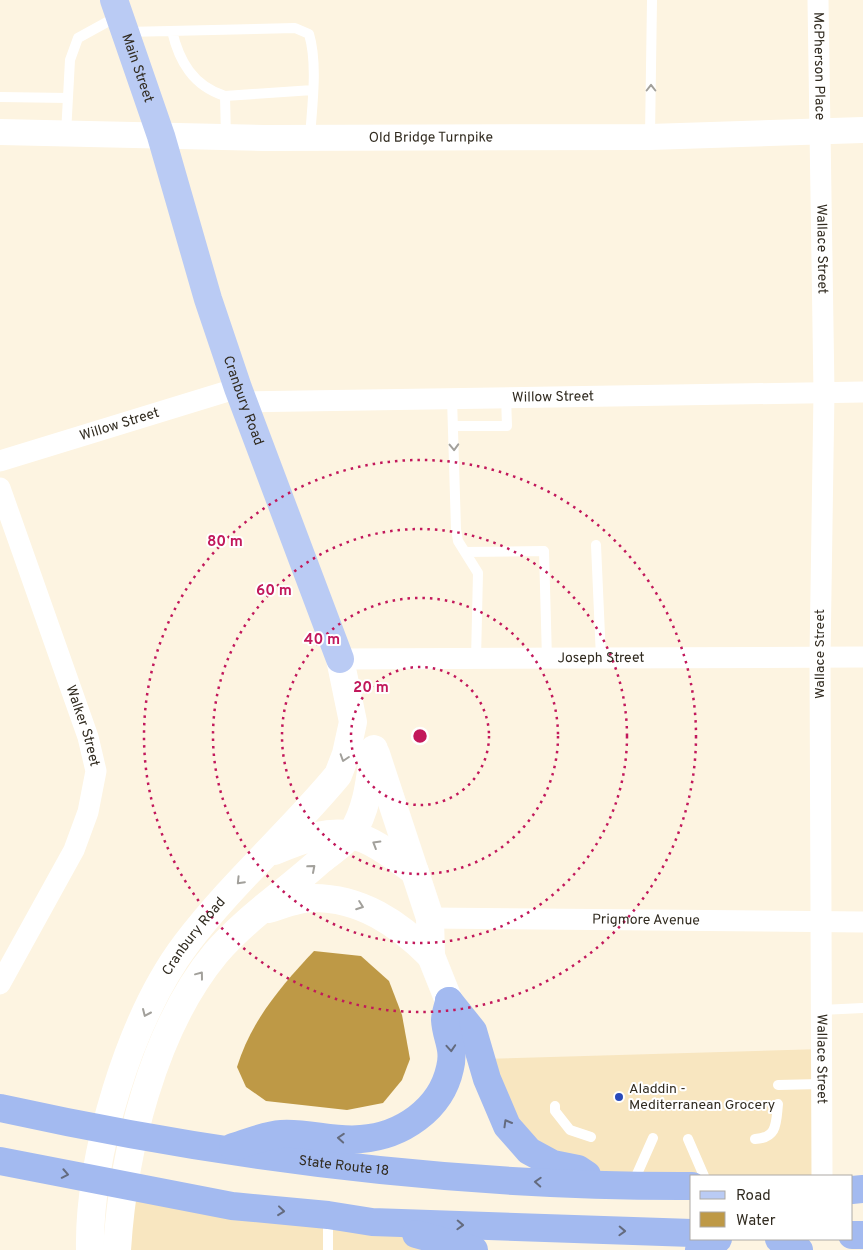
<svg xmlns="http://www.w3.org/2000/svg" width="863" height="1250" font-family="Overpass,sans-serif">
	<rect width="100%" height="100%" fill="#fdf4e1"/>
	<!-- built -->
	<path fill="#f8e6c0" d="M822,1049v127h-130l-61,10 -102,-35 -48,-92z
		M126,1185l202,30 146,35h-357z"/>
	<!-- water -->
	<path fill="#be9946" d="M314,951l47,5 28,25 13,34 8,44 -8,21 -19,23 -36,7 -81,-9 -20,-14 -9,-20c14,-46 44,-81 77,-116z"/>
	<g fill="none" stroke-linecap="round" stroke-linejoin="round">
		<!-- service -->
		<path stroke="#fff" stroke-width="10" d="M172,31c7,30 21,55 53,65
			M126,32l169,-4 14,6c9,30 3,73 1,103
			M0,97l68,1
			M66,134l4,-74 8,-22 40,-22
			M650,136l2,-136
			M226,137l-1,-41 88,-6
			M452,398l4,131 2,12 20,32 -2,86
			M453,426h54l-1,-29
			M596,545l5,113
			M465,552l79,-1 3,108
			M821,1010l42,-2
			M778,1085l43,-1
			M555,1106v5l15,19 21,7
			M688,1139l16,37
			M755,1139c23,-1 21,-17 23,-35
			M633,1183l20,-45
			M328,1250v-34"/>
		<!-- minor -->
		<g stroke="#fff" stroke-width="21">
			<path id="s1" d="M818,0l6,392 -4,265 2,519"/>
			<path id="s2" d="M243,402l620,-10"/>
			<path id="s3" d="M0,461l238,-73"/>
			<path id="s4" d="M0,488l88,249 8,34 -8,41 -14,38 -74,134"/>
			<path id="s5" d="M340,659l523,-2"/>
			<path id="s6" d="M430,918l433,4"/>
		</g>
		<!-- tertiary -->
		<path stroke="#fff" stroke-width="26" id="s7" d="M0,132l264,6 386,-1 213,-7"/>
		<!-- secondary -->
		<g stroke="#fff" stroke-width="28">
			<path d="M376,754l54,164 1,38 18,45"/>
			<path d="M274,851c69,-29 84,-22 141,21"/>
			<path d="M268,909c14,-4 31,-11 45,-11 48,0 85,25 118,58"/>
			<path id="s8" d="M90,1250c-2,-93 40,-232 96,-306 46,-61 104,-111 152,-169l8,-21 7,-32 -13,-63"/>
			<path d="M117,1250c6,-97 36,-221 99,-297 30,-35 71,-62 105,-93 10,-8 24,-17 31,-27 16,-25 18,-55 22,-84"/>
		</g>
		<!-- primary -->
		<path stroke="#bacbf4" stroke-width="28" id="s9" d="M114,0l47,136 47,163 30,89 102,271"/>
		<!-- trunk -->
		<g stroke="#a3baf0" stroke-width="28">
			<path d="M449,1001l24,30 14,48 20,47 22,25 24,13 25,5 9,6"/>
			<path id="s10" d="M0,1108c227,50 459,79 692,78"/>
			<path d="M233,1147c15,-4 32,-12 48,-13 26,-2 54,8 80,5 40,-3 80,-29 89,-71 5,-20 -4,-30 -5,-48 0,-6 3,-13 4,-19"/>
			<path d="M0,1161l232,45 96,9 44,7 320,11"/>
			<path d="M852,1190l11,-1"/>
			<path d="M416,1234l58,16"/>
			<path d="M852,1235h11"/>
			<path d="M779,1239l20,11"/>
			<path d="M699,1250l19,-11"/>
		</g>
	</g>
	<!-- one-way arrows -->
	<defs><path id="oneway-chevron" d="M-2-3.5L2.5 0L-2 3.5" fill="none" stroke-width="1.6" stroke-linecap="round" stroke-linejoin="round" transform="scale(1.25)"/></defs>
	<g stroke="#a2a09b">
		<use href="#oneway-chevron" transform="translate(651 88) rotate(-90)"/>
		<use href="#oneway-chevron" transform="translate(454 447) rotate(88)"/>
		<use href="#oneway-chevron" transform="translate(344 758) rotate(108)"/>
		<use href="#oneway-chevron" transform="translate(376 844) rotate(-149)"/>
		<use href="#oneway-chevron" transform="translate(312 868) rotate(-41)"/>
		<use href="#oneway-chevron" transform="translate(240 881) rotate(134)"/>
		<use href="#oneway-chevron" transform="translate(360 906) rotate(20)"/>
		<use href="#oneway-chevron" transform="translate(200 975) rotate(-53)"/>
		<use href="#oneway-chevron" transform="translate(146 1013) rotate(114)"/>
	</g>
	<g stroke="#646b7e">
		<use href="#oneway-chevron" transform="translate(451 1048) rotate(86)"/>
		<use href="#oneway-chevron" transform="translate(507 1123) rotate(-120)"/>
		<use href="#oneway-chevron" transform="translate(341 1138) rotate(-176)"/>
		<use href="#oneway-chevron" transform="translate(65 1174) rotate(11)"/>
		<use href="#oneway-chevron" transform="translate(538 1182) rotate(-177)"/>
		<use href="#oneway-chevron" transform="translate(281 1211) rotate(6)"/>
		<use href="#oneway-chevron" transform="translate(460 1225) rotate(2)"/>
		<use href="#oneway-chevron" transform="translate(622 1231) rotate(2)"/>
	</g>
	<!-- distance rings -->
	<g fill="none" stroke="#c2185b" stroke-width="2.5" stroke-dasharray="2.5 5">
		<circle cx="420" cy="736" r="69"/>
		<circle cx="420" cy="736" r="138"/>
		<circle cx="420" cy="736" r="207"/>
		<circle cx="420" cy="736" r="276"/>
	</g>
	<!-- markers -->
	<circle fill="#294aba" stroke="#fff" stroke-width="2" cx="619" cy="1097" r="5"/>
	<g text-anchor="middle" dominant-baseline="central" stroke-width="4" stroke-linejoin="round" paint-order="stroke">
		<!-- street labels -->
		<g font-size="14" fill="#312b20" stroke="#fff">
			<text stroke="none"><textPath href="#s1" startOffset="66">McPherson Place</textPath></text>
			<text stroke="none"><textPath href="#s9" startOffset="72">Main Street</textPath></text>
			<text stroke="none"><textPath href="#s7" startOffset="431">Old Bridge Turnpike</textPath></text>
			<text stroke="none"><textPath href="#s1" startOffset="249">Wallace Street</textPath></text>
			<text stroke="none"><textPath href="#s2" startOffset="310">Willow Street</textPath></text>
			<text stroke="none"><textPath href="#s9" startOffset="421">Cranbury Road</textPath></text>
			<text stroke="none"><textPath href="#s3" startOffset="125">Willow Street</textPath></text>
			<text transform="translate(820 654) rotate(-90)">Wallace Street</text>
			<text stroke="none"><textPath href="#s5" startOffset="261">Joseph Street</textPath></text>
			<text stroke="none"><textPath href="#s4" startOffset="252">Walker Street</textPath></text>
			<text stroke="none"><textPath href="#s6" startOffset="216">Prigmore Avenue</textPath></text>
			<text stroke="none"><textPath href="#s8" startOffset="336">Cranbury Road</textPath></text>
			<text stroke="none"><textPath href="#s1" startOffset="1059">Wallace Street</textPath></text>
			<text stroke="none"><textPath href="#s10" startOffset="349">State Route 18</textPath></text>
		</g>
		<!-- poi labels -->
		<g font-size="14" fill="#312b20" stroke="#fff" text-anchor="start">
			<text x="629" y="1089">Aladdin -<tspan x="629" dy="16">Mediterranean Grocery</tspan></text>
		</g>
	</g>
	<circle cx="420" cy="736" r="8" fill="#c2185b" stroke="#fff" stroke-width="2.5"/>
	<g font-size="15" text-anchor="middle" font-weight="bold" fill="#c2185b" stroke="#fff" stroke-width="4" stroke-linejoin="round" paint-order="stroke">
		<text x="225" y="546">80 m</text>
		<text x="274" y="595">60 m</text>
		<text x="322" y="644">40 m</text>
		<text x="371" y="692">20 m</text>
	</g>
	<!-- legend -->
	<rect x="690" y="1175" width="162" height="65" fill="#ffffff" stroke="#adaaa6"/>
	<rect x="700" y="1191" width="25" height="8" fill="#bacbf4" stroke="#adaaa6"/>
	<text x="736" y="1200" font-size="15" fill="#312b20">Road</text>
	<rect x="700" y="1212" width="25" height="15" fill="#be9946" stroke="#adaaa6"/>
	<text x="736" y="1225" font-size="15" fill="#312b20">Water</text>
</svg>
